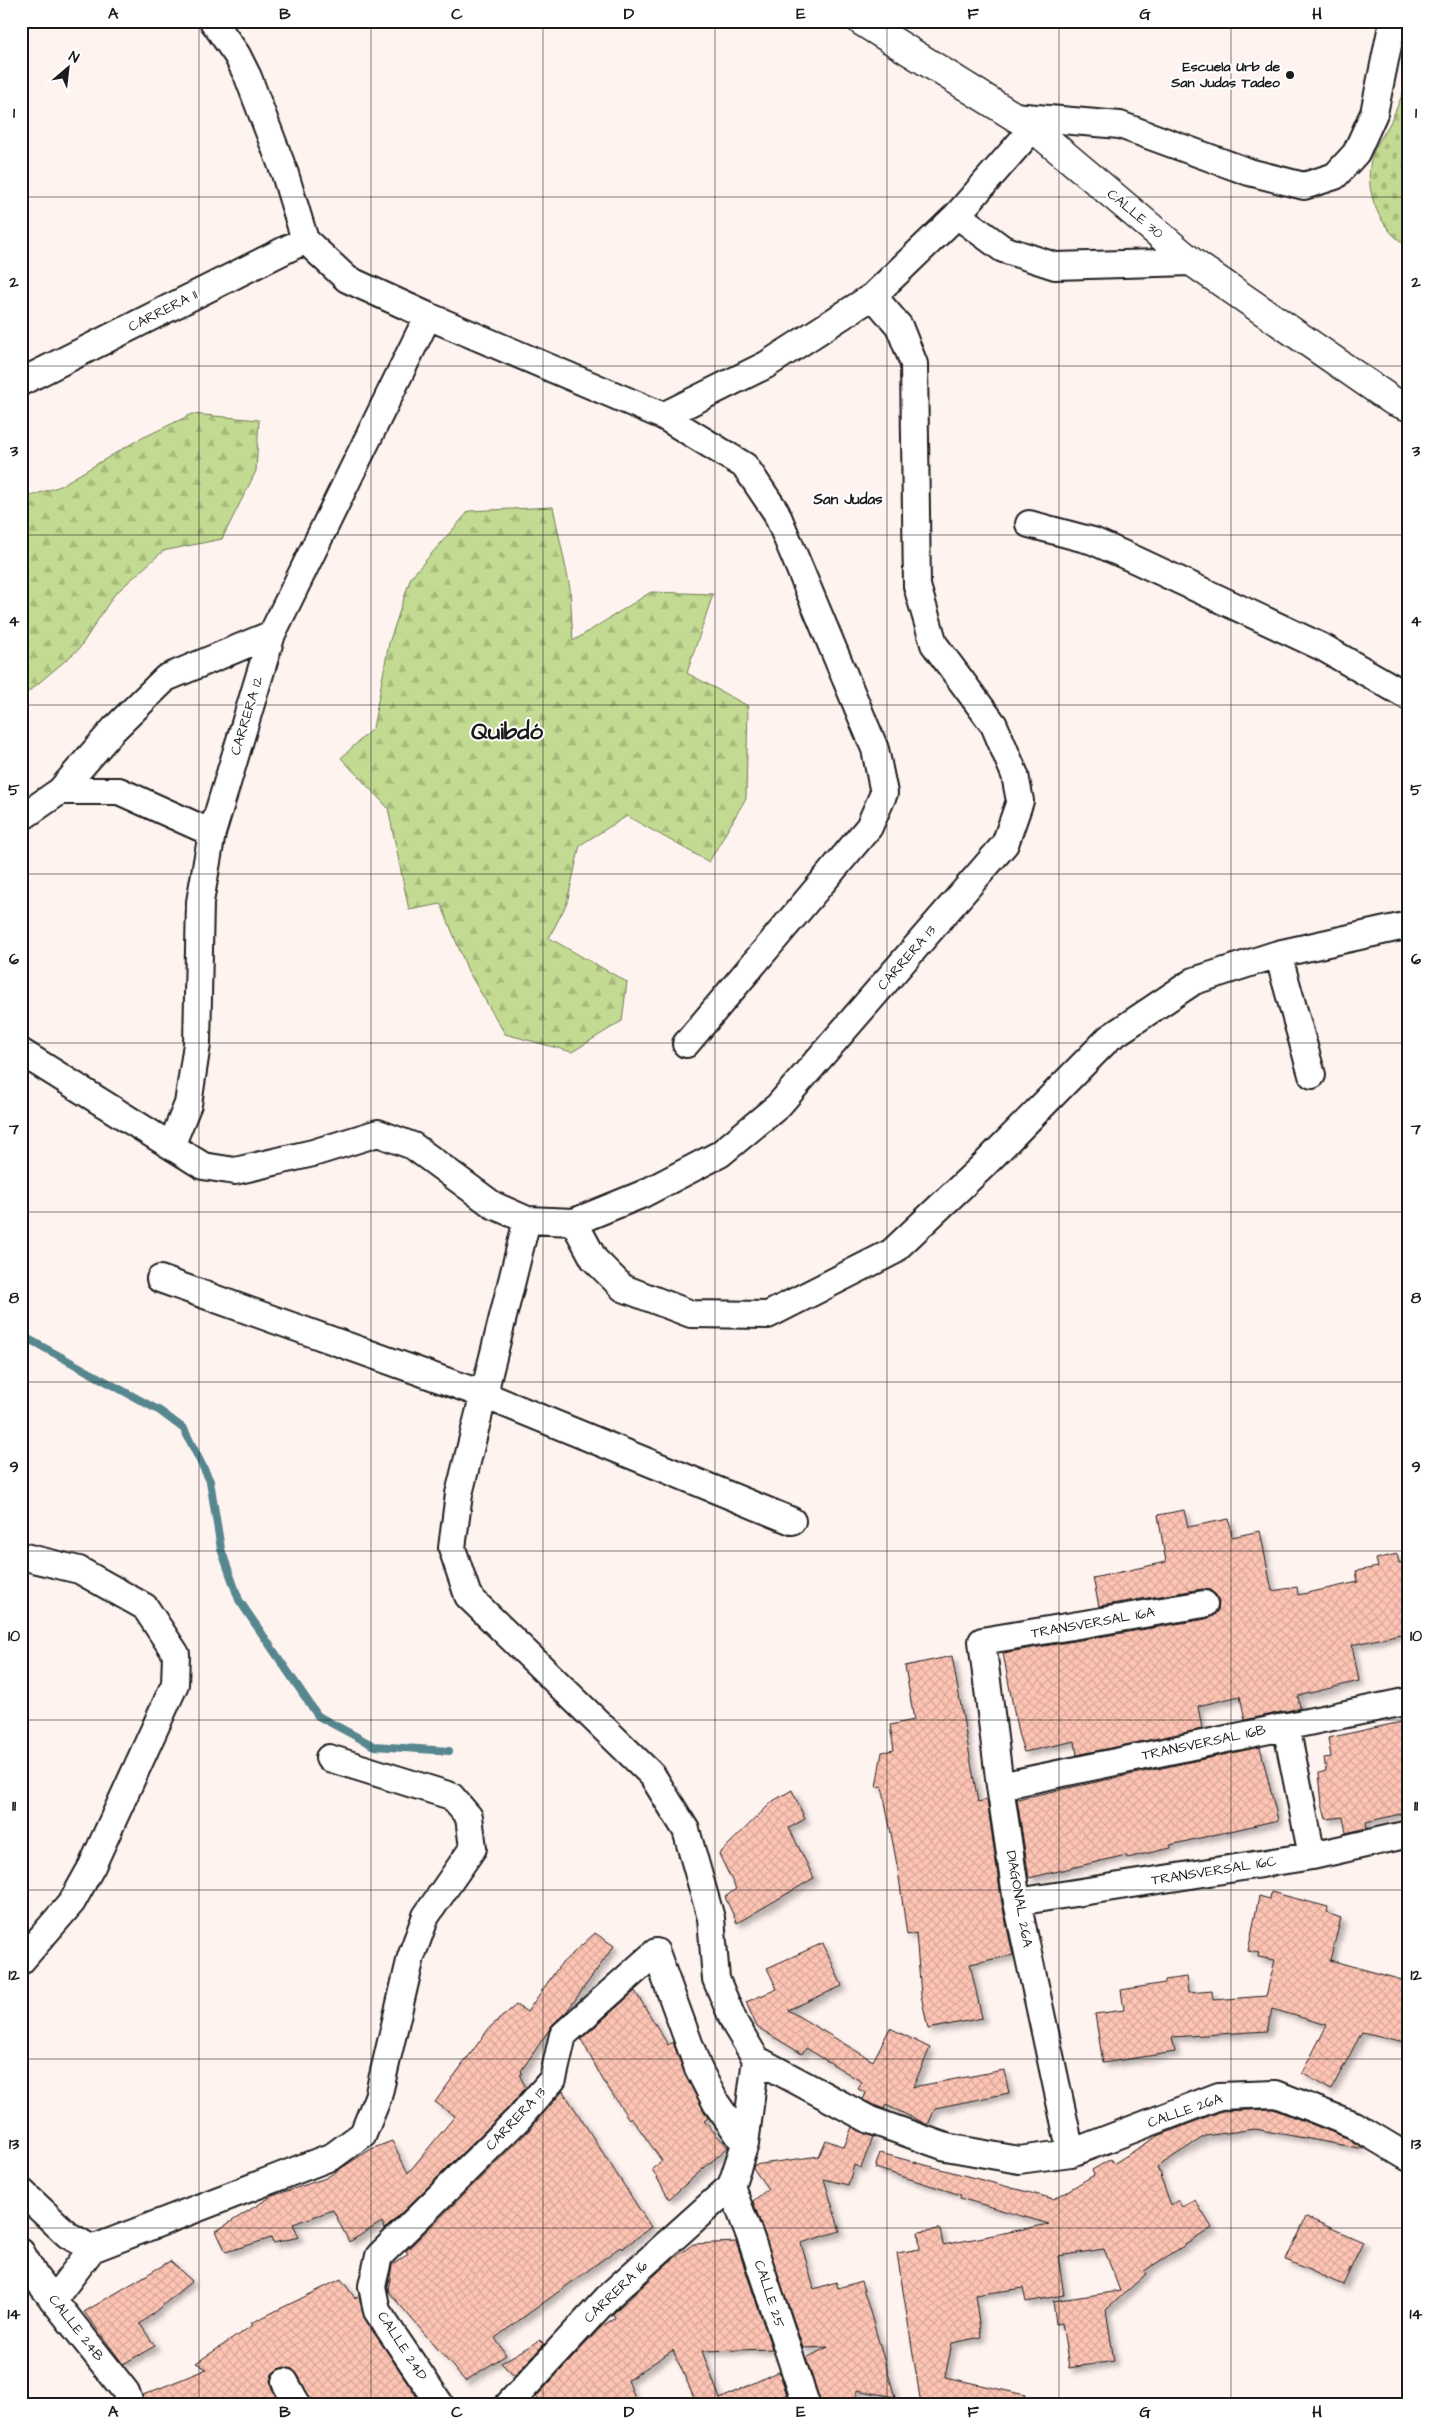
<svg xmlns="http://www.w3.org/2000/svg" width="1430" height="2425" font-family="'Architects Daughter',sans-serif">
	<defs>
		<pattern id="forest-firs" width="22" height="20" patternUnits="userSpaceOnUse" patternTransform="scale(1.25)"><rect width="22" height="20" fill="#c2da91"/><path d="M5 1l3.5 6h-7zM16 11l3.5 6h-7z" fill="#a6ba7c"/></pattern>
		<pattern id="cemetery-stones" width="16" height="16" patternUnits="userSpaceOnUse" patternTransform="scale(1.25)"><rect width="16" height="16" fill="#c2da91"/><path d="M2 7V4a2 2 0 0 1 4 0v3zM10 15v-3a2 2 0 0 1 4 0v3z" fill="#a6ba7c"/></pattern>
		<pattern id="building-cross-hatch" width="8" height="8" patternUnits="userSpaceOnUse" patternTransform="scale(1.25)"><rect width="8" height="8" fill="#fec4b4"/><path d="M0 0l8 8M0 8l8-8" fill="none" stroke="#d9a89a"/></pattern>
		<filter id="shadow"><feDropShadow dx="4.5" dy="4.5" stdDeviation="2.5" flood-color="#0004"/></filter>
	</defs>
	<rect width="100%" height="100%" fill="#fff3f0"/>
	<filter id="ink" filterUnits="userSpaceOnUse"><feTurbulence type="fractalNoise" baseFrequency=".02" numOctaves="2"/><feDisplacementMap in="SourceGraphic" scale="10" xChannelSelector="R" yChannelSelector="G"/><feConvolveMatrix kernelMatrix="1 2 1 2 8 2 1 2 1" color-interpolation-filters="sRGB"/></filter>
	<g filter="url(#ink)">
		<!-- forest -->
		<path fill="url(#forest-firs)" stroke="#6f7b56" d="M192,414l67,6 -3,51 -34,68 -59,12 -49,44 -35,54 -58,49v-199l37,-12 78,-46z
			M553,507l17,81 3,53 78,-49 62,2 -26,79 61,33 -2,92 -37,64 -82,-46 -47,29 -13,58 -18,35 78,44 -5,39 -50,31 -67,-18 -37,-63 -27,-67 -32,6 -21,-102 -47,-50 32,-30 16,-85 22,-66 58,-66z"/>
		<!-- cemetery -->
		<path fill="url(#cemetery-stones)" stroke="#6f7b56" d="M1409,79v168c-29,-16 -45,-55 -38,-87 3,-14 15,-28 21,-41 6,-13 11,-27 17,-40z"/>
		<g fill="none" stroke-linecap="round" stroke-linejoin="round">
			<!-- stream -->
			<path stroke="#57878f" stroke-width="8" d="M21,1335l139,76 24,18 26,52 11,68 18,51 79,116 56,30 75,5"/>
		</g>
		<!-- building -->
		<path fill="url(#building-cross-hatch)" stroke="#1c1c1c" filter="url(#shadow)" d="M1184,1510l4,17 41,-8 3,18 28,-6 12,60 25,-4 1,8 60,-13 -2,-11 22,-4 -2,-8 21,-5 2,9 10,-2v71l-57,13 7,36 -61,15 2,12 -55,12 -5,-24 -42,10 4,23 -125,26 -2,-14 -51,11 -6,-19 -15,-80 203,-34 7,-3 5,-6 1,-8 -3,-7 -6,-5 -8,-1 -103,17 -6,-28 73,-16 -8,-47z
			M952,1656l26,146 9,-2 15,104 11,51 -43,9 12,54 -54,11 -7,-34 -5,-62 -9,2 -9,-65 -16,-84 -6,1 6,-35 12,-2 -4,-25 24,-5 -9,-54z
			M1401,1722l2,12 6,-1v79l-43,10 1,6 -21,5 -3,-16 -17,2 -4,-15 -3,-31 7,-2 -2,-13 7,-1 -3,-19z
			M1260,1747l18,73 -108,25 1,3 -44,10 -1,-3 -97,23 -12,-79z
			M792,1790l13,29 -16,9 25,50 -77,45 -12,-26 11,-8 -17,-35 54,-53z
			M1271,1892l57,15 -1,6 14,5 -11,42 79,22v61l-47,-11 -31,58 -29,-17 25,-48 -55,-16 -5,22 -95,6 3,15 -72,11 -8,-49 29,-4 -3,-20 44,-7v-3l21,-3 2,16 24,-2 1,9 53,-4 9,-36 -17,-3 1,-4 -11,-2 11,-55 11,3z
			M595,1933l19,13 -47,65 -14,13 -32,47 1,1 -2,4 6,12 -19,21 -122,120 -3,-7 -33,20 -16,-32 -40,14 6,13 -26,6 -2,-5 -45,14 -10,-21 56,-35 54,-18 45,-29 21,-8 16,32 47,-57 -20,-14 55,-75 26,-22 11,7 33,-47z
			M823,1943l19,43 -54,24 85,51 17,-33 40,20 -17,39 91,-17 5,23 -74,15 -7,17 -42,-20 -2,4 -21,-9 3,-7 -8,-4 4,-7 -56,-34 -4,6 -45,-27 -11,-25 31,-13 -10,-21z
			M635,1991l33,54 5,-3 12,33 23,43 -4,3 24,26 -59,52 -17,-30 10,-8 -31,-44 -2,2 -26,-39 -22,-41z
			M563,2091l88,136 -29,22 -2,-2 -125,91 11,17 -41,26 -77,-90 4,-26 16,-11 -2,-3 123,-121z
			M1273,2109l74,29 17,11 -109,-20 -50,7 -48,31 14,38 7,-5 4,7 13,-7 17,28 -68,43 2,3 -40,36 8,51 -45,7 -7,-45 -6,1 -3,-23 67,-10 -16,-42 -46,7 6,39 -38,7 -3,-14 -48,7 6,42 -29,6 -7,34 80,18 -1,9h-103l-24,-151 23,-4 -2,-17 22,-3 3,16 106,-21 -89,-26 1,-3 -86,-27 5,-15 174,46 40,-24 -2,-5 19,-11 2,5 45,-28 64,-25z
			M852,2127l21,10 -12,31 -7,-3 -6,20 -24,-6 16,52 -39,12 13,46 22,-7 2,6 23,-7 34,116 -38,-7 -1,14h-35l-15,-46 22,-11 -25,1 -50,-147 15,-12 -15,-21 1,-3 65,-9 7,-16 18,7z
			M1306,2217l57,25 -20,43 -57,-25z
			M736,2242l36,107 -70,2 18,48 59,-28 11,33h-93l-24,-54 -45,30 9,24h-95l-6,-7 65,-70 14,-9 -2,-4 8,-8 47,-43 25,-19z
			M170,2261l22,20 -52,43 15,22 -32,18 -39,-52z
			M341,2279l14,19 4,-3 6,24 57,85h-110l-14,-29 -6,-6 -7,-2 -7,2 -6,5 -2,7 10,23h-135l-2,-9 64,-26 -11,-6 57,-38 -2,-2z
			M540,2340l4,4 -30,32 -13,-13z"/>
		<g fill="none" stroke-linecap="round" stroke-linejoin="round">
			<defs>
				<path id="minor" d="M213,21l24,34 11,22 37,97 20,66 42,39 81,37 235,100 82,50 31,46 99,237 9,44 -15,34 -183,217
					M1013,116l107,9 129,47 55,14 31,-10 21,-23 18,-40 19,-92
					M957,215l46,34 52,17 137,-4
					M21,382l284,-142
					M663,416l103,-51 107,-69 84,-81 76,-87
					M1029,524l64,17 43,19 188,88 85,49
					M60,791l54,-62 52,-51 106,-44
					M21,818l39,-27h59l93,42
					M1278,954l34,121
					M21,1052l182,114 32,5 78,-18 65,-20 35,13 80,59 34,15 47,2 69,-28 77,-40 58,-48 227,-262 15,-43 -5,-26 -21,-50 -60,-81 -17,-58 -3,-222 -15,-38 -26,-30
					M171,1146l17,-42 9,-60 3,-142 12,-69 60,-199 156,-318
					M527,1220l-68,274 -7,54 16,48 184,179 34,55 25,88 5,61 19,45 21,35 114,61 76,27 73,13 52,-7 148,-57 57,-2 78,31 55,33
					M574,1222l20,37 29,29 68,26 77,1 124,-63 91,-86 126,-128 85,-57 84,-27 131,-29
					M160,1279l322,115 310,127
					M21,1556l58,14 66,37 31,47 -1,30 -83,182 -20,36 -51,59
					M1286,1726l26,130
					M1000,1786l409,-85
					M1017,1902l295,-46 97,-22
					M745,2144l11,-85
					M1071,2153l-54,-251 -17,-116 -18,-145 222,-37
					M731,2186l20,53 55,165
					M21,2191l47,44 24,14 241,-93 30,-22 15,-37 33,-140 15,-41 47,-68 -4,-31 -18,-21 -122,-38
					M21,2252l15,26 90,114 4,12
					M53,2300l39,-51
					M285,2382l12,22
					M440,2404l-63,-93 -5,-25 7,-30 139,-137 35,-40 10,-44 93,-83 42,116 18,35 29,41 -14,42 -121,109 -101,109"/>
				<path id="major" d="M861,21l172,107 159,134 201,139 16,6"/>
			</defs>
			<!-- minor casing -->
			<use href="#minor" stroke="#1c1c1c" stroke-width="30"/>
			<!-- major casing -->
			<use href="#major" stroke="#1c1c1c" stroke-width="31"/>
			<!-- minor -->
			<use href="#minor" stroke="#fff" stroke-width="26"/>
			<!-- major -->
			<use href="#major" stroke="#fff" stroke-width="28"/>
		</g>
	</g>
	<!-- grid -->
	<path fill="none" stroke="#1c1c1c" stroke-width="1" stroke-opacity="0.55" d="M199,21v2383M371,21v2383M543,21v2383M715,21v2383M887,21v2383M1059,21v2383M1231,21v2383M21,197h1388M21,366h1388M21,535h1388M21,705h1388M21,874h1388M21,1043h1388M21,1212h1388M21,1382h1388M21,1551h1388M21,1720h1388M21,1890h1388M21,2059h1388M21,2228h1388"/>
	<!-- markers -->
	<circle fill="#1c1c1c" stroke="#fff" stroke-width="2" cx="1290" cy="75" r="5"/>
	<g text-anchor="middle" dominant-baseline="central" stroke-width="4" stroke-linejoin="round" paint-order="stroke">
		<!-- poi labels -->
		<g font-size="14" font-weight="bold" fill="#1c1c1c" stroke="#fff" text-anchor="end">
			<text x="1280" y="67">Escuela Urb de<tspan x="1280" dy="16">San Judas Tadeo</tspan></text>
		</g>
		<!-- street labels -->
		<g font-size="14" fill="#1c1c1c" stroke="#fff">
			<text transform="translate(1135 214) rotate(40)">CALLE 30</text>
			<text transform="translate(163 311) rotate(-27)">CARRERA 11</text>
			<text transform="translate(247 716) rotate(-73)">CARRERA 12</text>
			<text transform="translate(907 958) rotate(-49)">CARRERA 13</text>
			<text transform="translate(1093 1623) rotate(-10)">TRANSVERSAL 16A</text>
			<text transform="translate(1204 1743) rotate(-12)">TRANSVERSAL 16B</text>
			<text transform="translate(1214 1871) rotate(-9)">TRANSVERSAL 16C</text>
			<text transform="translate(1019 1899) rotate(80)">DIAGONAL 26A</text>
			<text transform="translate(1185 2111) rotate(-19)">CALLE 26A</text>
			<text transform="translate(516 2119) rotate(-47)">CARRERA 13</text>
			<text transform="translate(616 2292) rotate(-44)">CARRERA 16</text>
			<text transform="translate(769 2294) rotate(72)">CALLE 25</text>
			<text transform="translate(76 2328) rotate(52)">CALLE 24B</text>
			<text transform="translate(402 2346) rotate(57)">CALLE 24D</text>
		</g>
		<!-- neighbourhood labels -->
		<g font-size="15" font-weight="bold" fill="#1c1c1c" stroke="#fff">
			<text x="848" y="499">San Judas</text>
		</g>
		<!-- town labels -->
		<g font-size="24" font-weight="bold" fill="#1c1c1c" stroke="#fff">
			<text x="507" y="732">Quibdó</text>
		</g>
	</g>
	<!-- margin -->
	<rect width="1430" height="2425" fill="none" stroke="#fff" stroke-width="55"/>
	<!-- north arrow -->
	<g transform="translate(68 68) rotate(28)" stroke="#ffffff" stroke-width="4" paint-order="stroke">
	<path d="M0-4L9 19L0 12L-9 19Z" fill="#1c1c1c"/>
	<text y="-8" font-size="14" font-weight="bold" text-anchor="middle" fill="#1c1c1c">N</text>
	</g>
	<rect x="28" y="28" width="1374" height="2370" fill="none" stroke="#1c1c1c" stroke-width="2"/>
	<g font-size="16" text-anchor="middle" font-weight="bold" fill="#1c1c1c">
		<text x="113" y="19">A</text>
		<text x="285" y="19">B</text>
		<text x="457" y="19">C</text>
		<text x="629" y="19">D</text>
		<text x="801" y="19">E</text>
		<text x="973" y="19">F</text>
		<text x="1145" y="19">G</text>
		<text x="1317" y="19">H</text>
		<text x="14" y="118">1</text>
		<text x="1416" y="118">1</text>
		<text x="14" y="287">2</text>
		<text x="1416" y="287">2</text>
		<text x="14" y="456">3</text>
		<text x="1416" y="456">3</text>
		<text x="14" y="626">4</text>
		<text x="1416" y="626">4</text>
		<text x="14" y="795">5</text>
		<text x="1416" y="795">5</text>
		<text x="14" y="964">6</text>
		<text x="1416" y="964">6</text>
		<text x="14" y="1134">7</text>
		<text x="1416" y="1134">7</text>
		<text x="14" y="1303">8</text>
		<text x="1416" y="1303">8</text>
		<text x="14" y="1472">9</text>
		<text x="1416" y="1472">9</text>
		<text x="14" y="1641">10</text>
		<text x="1416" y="1641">10</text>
		<text x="14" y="1811">11</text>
		<text x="1416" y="1811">11</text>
		<text x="14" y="1980">12</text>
		<text x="1416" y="1980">12</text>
		<text x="14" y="2149">13</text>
		<text x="1416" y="2149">13</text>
		<text x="14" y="2319">14</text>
		<text x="1416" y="2319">14</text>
		<text x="113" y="2417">A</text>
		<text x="285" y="2417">B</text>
		<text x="457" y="2417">C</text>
		<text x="629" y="2417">D</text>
		<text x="801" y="2417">E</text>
		<text x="973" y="2417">F</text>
		<text x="1145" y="2417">G</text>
		<text x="1317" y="2417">H</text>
	</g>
</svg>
